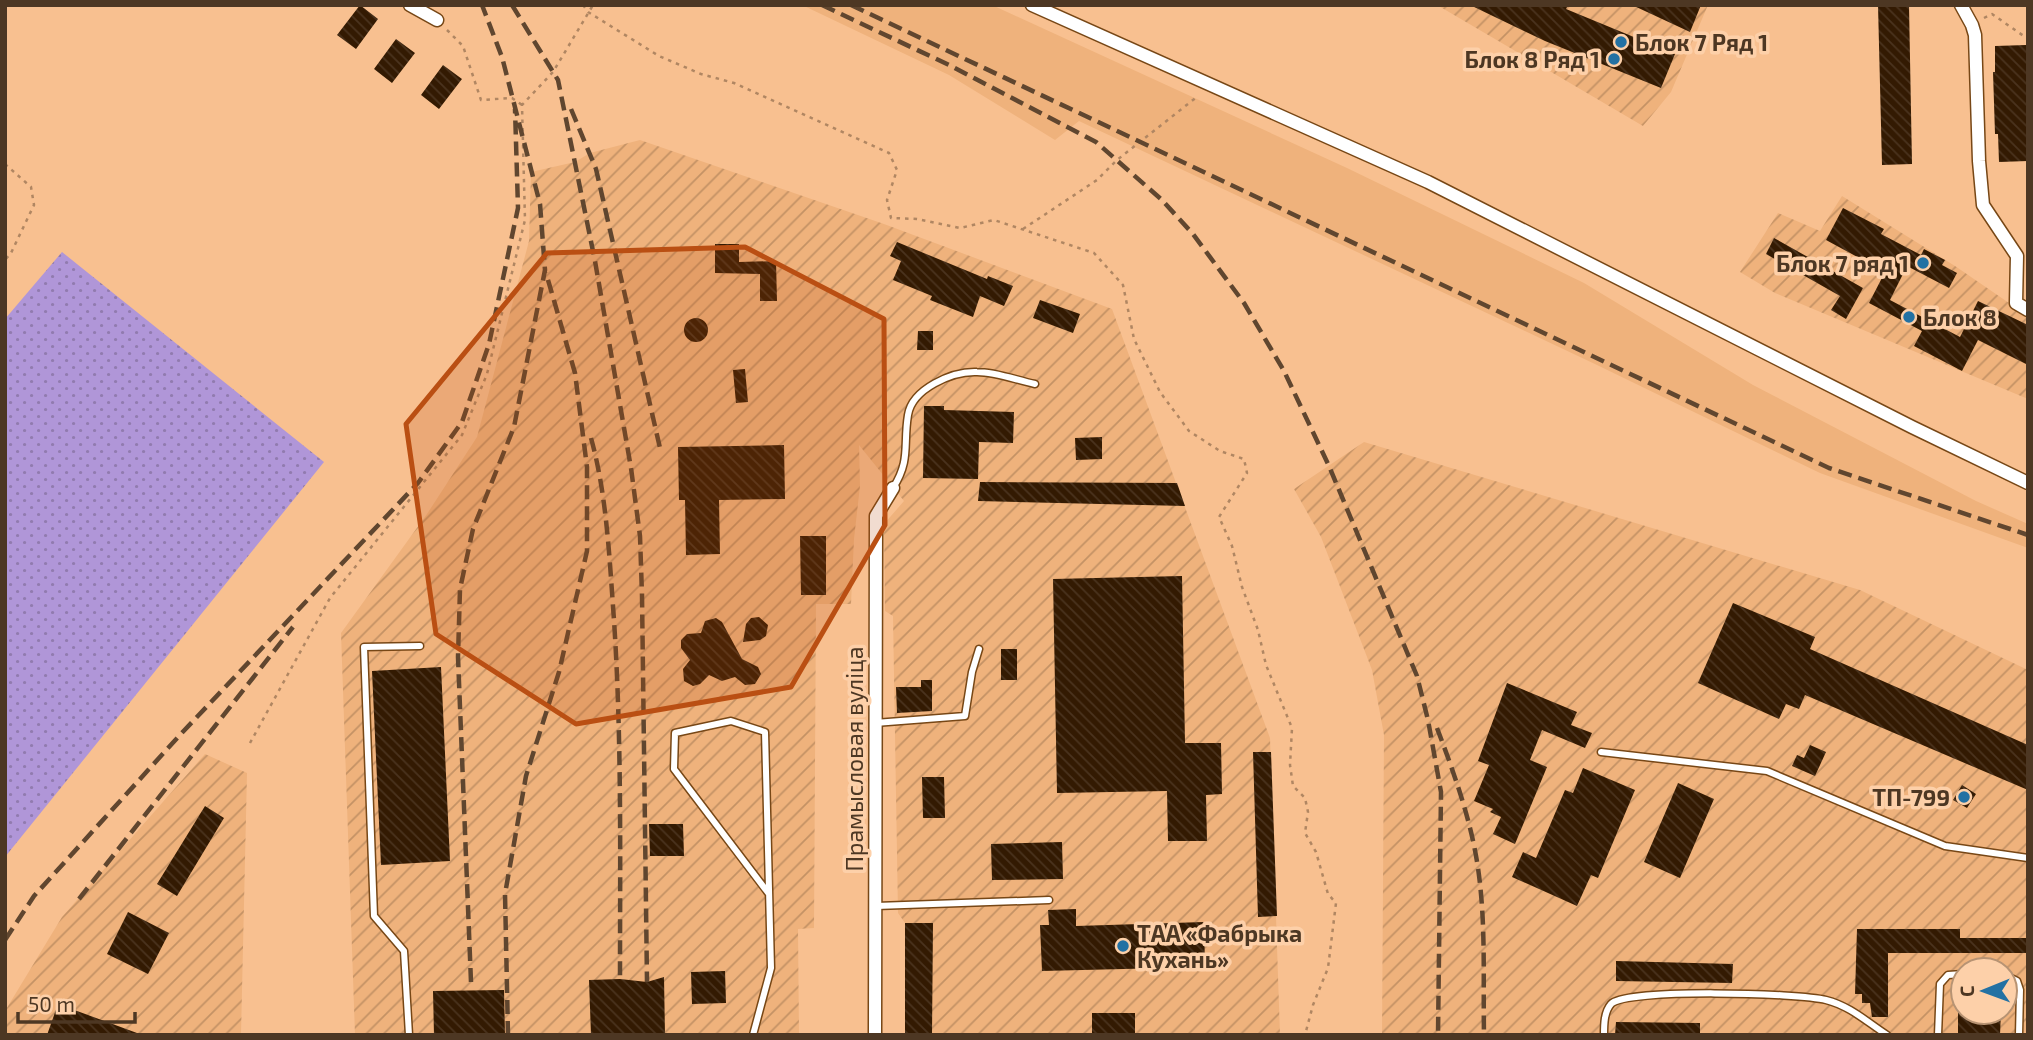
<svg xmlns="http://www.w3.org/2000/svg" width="2033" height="1040" font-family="'Exo 2',sans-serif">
	<defs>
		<pattern id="industrial-furrows" width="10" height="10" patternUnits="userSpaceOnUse" patternTransform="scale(1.75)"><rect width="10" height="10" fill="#efb27c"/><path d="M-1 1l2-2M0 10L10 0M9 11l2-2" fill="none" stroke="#c49265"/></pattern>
		<pattern id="garden-dots" width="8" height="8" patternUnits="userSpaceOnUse" patternTransform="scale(1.75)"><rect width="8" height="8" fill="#b096d8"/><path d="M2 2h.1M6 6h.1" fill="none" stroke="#917baf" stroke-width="1.8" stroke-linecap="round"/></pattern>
		<pattern id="building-back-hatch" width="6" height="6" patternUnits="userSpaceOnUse" patternTransform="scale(1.75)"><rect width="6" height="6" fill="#331a02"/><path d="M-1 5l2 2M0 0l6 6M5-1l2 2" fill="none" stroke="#4a331e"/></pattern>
	</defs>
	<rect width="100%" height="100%" fill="#f8c090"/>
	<!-- built -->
	<path fill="#efb27c" d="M802,5h190l355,163 237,115 169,102 223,116 52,23v24l-208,-75 -223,-108 -518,-244 -24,19 -106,-65z"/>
	<!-- industrial -->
	<path fill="url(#industrial-furrows)" fill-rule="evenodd" d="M1437,5h271l-37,87 -28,34z
		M640,140l244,84 228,85 158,429 10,297h-375v-112l-7,-10 -5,-297 -8,-5 -1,-87 20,-23 -45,-56 1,41 -6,53 -3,65h-35l-2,324 -16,1 1,106h-444l-14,-402 86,-119 50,-77 52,-196 2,-69 44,-10 15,-9z
		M1842,196l113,70 73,50v83l-253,-106 -35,-21 38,-59 42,18z
		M1364,442l496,148 168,80v365h-646l2,-300 -12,-65 -51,-133 -27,-48zM1963,970h42v42h-42z
		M205,754l42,19 -6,262h-236v-24l57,-94z"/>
	<!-- garden -->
	<path fill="url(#garden-dots)" d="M62,252l262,210 -319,395v-538z"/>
	<!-- building -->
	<path fill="url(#building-back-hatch)" d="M360,5l18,14 -22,30 -19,-14z
		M1470,5h98l-2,4 109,45 -14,34 -116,-47z
		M1632,5h69l-11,27z
		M1878,5h31l3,159 -30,1z
		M396,39l19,14 -23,30 -18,-14z
		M2026,45l2,11v105l-29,1 -1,-28h-3l-2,-62h2v-26z
		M443,65l19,14 -23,30 -18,-14z
		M1843,208l41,21 -3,5 40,21 3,-6 21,11 -3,5 15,8 -8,15 -42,-22 -17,34 70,37 18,-36 50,24v40l-50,-25 -16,31 -48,-25 8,-15 -53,-28 16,-31 -59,-32z
		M1774,238l89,50 -17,31 -15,-9 9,-14 -74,-42z
		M897,242l90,37 1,-3 25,10 -9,20 -24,-10 -7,21 -43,-17 2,-4 -39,-16 8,-19 -11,-5z
		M715,244h24v18l37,-1 1,40h-17v-27l-45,-1z
		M1040,300l40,14 -7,19 -40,-15z
		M684 330a12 12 0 1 1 24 0a12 12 0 1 1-24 0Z
		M918,331h15v19h-16z
		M745,369l3,33 -12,1 -3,-33z
		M924,406h20v4l70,2 -1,31 -34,-1 -1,37 -55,-1z
		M1102,437v22l-26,1 -1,-22z
		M784,445l1,54 -66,1 1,54 -34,1 -1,-55h-6l-1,-53z
		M980,482l197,1 8,23 -207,-5z
		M800,536h26v59h-25z
		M1182,576l3,167h36l1,51 -16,1 1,46h-39l-1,-50 -110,2 -4,-214z
		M1733,603l82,34 -5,12 218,96v45l-223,-95 -6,14 -13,-5 -7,15 -81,-36z
		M759,617l9,8 -2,11 -6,4 -17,2 3,-18 5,-6z
		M716,618l6,4 20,37 16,8 3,7 -6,10 -10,1 -10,-8 -13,4 -13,-6 -9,9 -7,2 -9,-5 -1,-12 7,-9 -9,-12v-8l6,-6 14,-1 4,-12z
		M1001,649h16v31h-16z
		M441,667l9,194 -69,4 -9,-194z
		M921,680h11v31l-35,2 -1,-26h25z
		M1507,683l70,29 -6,13 21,8 -7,15 -43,-18 -12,30 17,7 -32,77 -22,-10 8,-17 -11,-5 3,-3 -19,-8 15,-36 -11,-4z
		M1810,745l16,7 -11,24 -23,-10 5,-11 7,3z
		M1253,752h18l6,164 -19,1z
		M1583,768l52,22 -37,88 -7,-3 -14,31 -65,-29 11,-25 13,6 29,-68 8,3z
		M922,777h22l1,41h-22z
		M1678,783l36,16 -34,79 -36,-16z
		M1962,785l14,9 -9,14 -14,-8z
		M205,806l19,12 -47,78 -20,-12z
		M649,824h34l1,32h-34z
		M1062,842l1,37 -71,1 -1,-36z
		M1076,909v17l128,-4 1,45 -163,4 -2,-46h9l-1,-15z
		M128,912l41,21 -21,41 -41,-20z
		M905,923h28l-1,112h-27z
		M1857,929h103v9h68v15h-140v64h-16l-2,-14h-8v-9h-7z
		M1616,961l117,3 -1,19 -116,-2z
		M725,971l1,32 -34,1 -1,-32z
		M664,977l1,58h-74l-2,-55 31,-1 27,3z
		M504,990l1,45h-71l-1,-44z
		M58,1004l79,29v2h-90z
		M1958,1012h43l-1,23h-42z
		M1092,1013h43v22h-43z
		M1616,1022l84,1v12h-85z"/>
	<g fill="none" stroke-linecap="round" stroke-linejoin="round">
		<defs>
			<path id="lane" d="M893,488c18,-28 10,-43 15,-73 4,-26 44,-44 69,-43 19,0 39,8 58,12
				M875,723l90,-7 7,-44 7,-23
				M1601,752l166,19 178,75 83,12
				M876,906l173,-6
				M2005,975l12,6 3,9 -1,45
				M409,1035l-5,-84 -30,-35 -10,-269 56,-1
				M753,1035l18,-67 -6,-236 -34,-11 -56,12 -1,36 95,125
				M1604,1035c0,-10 0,-23 7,-31 15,-16 189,-11 215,-4 24,6 41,22 61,35
				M1938,1035l2,-51 8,-9 15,-1"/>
			<path id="street" d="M410,5l27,15
				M1032,5l396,177 484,245 116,56
				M1961,5l11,20 3,10 4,126 4,44 34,51 -1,47 12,7
				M875,1035l1,-519 17,-28"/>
		</defs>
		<!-- lane casing -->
		<use href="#lane" stroke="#774716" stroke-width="9"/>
		<!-- street casing -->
		<use href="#street" stroke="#774716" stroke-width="15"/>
		<!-- path -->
		<path stroke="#b08662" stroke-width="2.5" stroke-dasharray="3.5 5" stroke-linecap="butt" d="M583,5l5,7 71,44 42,18 33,9 155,70 8,17 -10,30 4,18 26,1 43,9 34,-8 100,33 29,32 11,54 26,53 29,39 31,20 24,8 3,14 -28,44 13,29 10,41 16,43 8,35 26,63 -2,37 3,21 12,12 3,14 -3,21 11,19 12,42 8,9 -8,65 -15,37 -8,30
			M1984,18l8,-4 36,25
			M447,30l16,16 18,54 31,-2 10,7
			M5,164l26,23 3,18 -23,48 -6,7
			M1023,229l74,-49 20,-20 81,-64
			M250,743l80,-145 132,-163 25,-61 38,-154 -3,-115 31,-33 40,-67"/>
		<!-- lane -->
		<use href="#lane" stroke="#fff" stroke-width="6"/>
		<!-- street -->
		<use href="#street" stroke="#fff" stroke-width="12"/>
		<!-- rail -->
		<path stroke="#60462f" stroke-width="4.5" stroke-dasharray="14 7" stroke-linecap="butt" d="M512,5l46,75 37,181 36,207 9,68 2,59 5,387
			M822,5l127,60 147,77 65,57 32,35 51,69 40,68 45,95 88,210 11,44 13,72 -3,243
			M851,5l978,463 199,67
			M571,109l25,60 64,279
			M591,438c15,54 18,113 22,168 9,124 7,249 7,373
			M1437,728c17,45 34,92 41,140 8,55 5,111 6,167
			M79,899l214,-272
			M5,940l29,-44 145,-160 239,-253 44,-61 27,-78 29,-136 -3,-99
			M471,982l-13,-325 2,-68 13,-60 41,-102 31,-157 -5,-66 -38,-147 -20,-52
			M508,1035l-3,-141 21,-118 33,-104 28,-121v-84l-12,-94 -29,-100"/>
	</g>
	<!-- marked area -->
	<path fill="#ba4f13" fill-opacity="0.2" stroke="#ba4f13" stroke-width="5" stroke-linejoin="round" d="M745,247l139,72 1,206 -94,162 -215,37 -140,-90 -30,-210 141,-171z"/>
	<!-- markers -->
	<g fill="#2371a3" stroke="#fdd0a9" stroke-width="2.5">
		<circle cx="1621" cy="42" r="7"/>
		<circle cx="1614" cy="59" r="7"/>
		<circle cx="1923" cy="263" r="7"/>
		<circle cx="1909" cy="317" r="7"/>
		<circle cx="1964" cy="797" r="7"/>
		<circle cx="1123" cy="946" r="7"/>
	</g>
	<g text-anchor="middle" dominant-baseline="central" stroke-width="7" stroke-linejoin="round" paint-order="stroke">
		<!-- poi labels -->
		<g font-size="23" font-weight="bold" fill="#4d3723" stroke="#fdd0a9" text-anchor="start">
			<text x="1635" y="42">Блок 7 Ряд 1</text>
			<text x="1600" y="59" text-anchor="end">Блок 8 Ряд 1</text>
			<text x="1909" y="263" text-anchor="end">Блок 7 ряд 1</text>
			<text x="1923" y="317">Блок 8</text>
			<text x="1950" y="797" text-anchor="end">ТП-799</text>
			<text x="1137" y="933">ТАА «Фабрыка<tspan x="1137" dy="26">Кухань»</tspan></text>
		</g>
		<!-- street labels -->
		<g font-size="23" fill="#4d3723" stroke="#fdd0a9">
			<text transform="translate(854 759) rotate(-90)">Прамысловая вуліца</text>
		</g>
	</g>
	<!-- border -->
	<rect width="2033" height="1040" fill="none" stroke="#4d3723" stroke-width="14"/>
	<!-- north arrow -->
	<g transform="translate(1984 991) rotate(269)"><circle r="33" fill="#fdd0a9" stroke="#b79373" stroke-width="2"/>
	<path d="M0-5L12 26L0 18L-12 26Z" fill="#2371a3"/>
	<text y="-10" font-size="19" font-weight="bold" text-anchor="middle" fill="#4d3723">С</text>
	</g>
	<!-- scale -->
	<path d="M18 1012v10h117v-10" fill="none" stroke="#4d3723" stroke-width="3.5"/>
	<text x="28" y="1012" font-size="21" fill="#4d3723" stroke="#fdd0a9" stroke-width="5" paint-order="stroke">50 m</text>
</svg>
